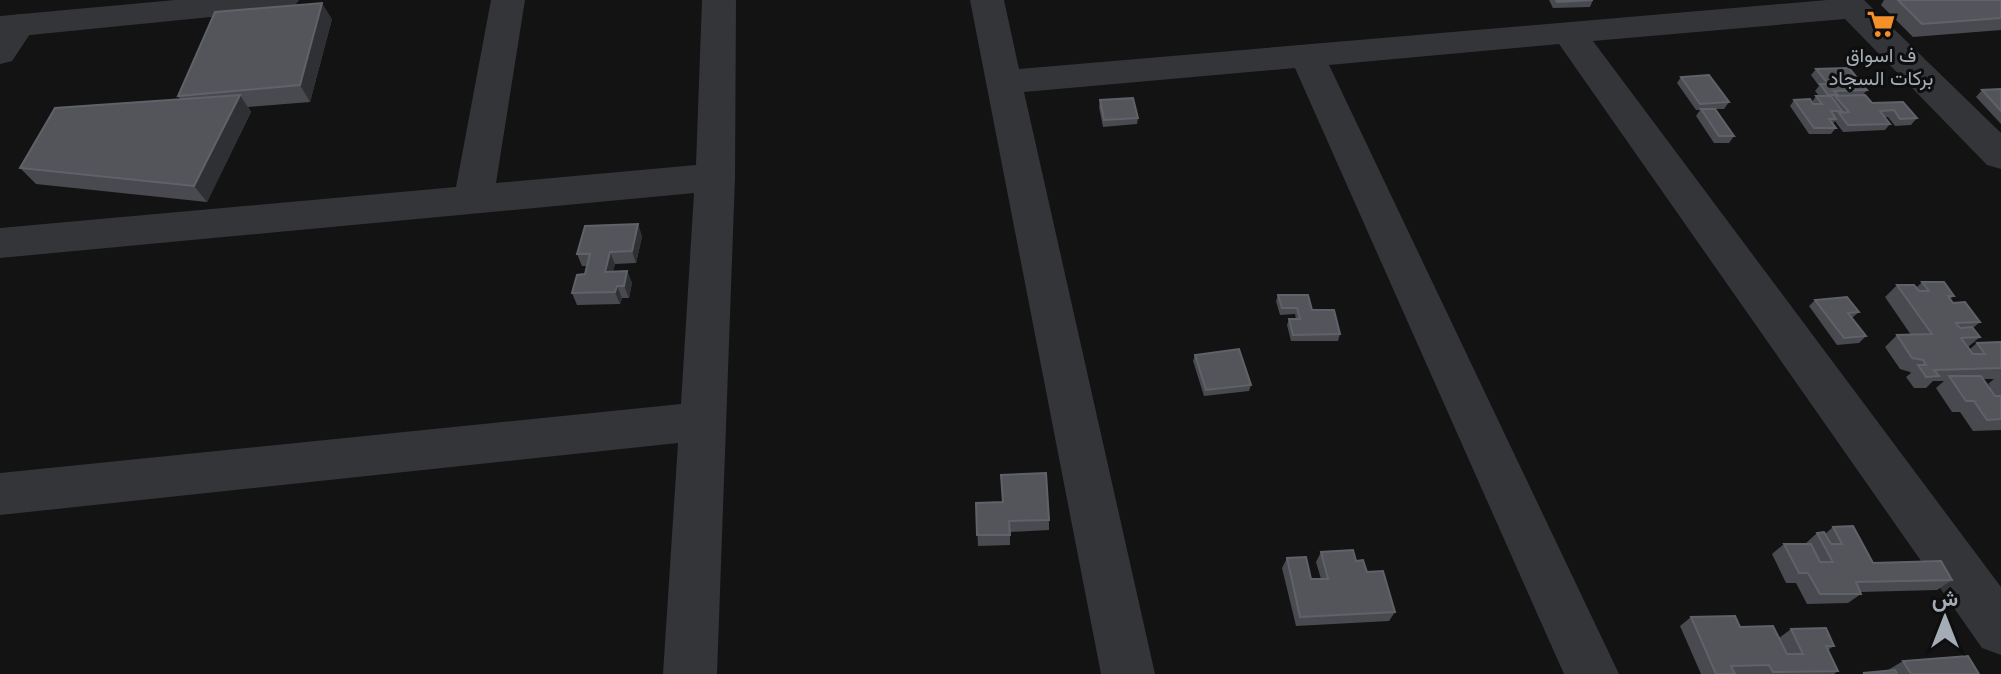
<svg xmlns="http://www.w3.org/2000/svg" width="2001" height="674" font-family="Helvetica,Vazirmatn,sans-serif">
	<rect width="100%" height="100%" fill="#131314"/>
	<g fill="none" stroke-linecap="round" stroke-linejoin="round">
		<!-- minor -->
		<path fill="#343539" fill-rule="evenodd" d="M491,0h34l-29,183 200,-18 6,-165h34l-1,177 -18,497h-54l15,-231 -678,72v-42l681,-69 13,-211 -694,65v-30l456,-41z
			M970,0h34l15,69 808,-69h37l137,133v36l-14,-4 -142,-146 -252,22 408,546v68l-19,-7 -423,-604 -230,21 290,609h-55l-269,-606 -271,24 131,582h-54z
			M19,14l12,4 5,7 -24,36 -12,3v-37l7,-9z"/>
		<!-- tertiary -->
		<path fill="#343539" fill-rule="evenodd" d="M175,0h124l-5,7 -12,3 -282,28v-22z"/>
	</g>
	<!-- wall -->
	<path fill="#494a4f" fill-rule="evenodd" d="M1549,0h44l-3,7 -37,1z
		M1884,0h117v30l-88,7 -32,-32z
		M332,19l-22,83 -62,5 3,5 -44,90 -171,-18 -16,-16 160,-69 -2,-3z
		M1816,69l51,21 -4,5 9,8 45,15 -6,7 -16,1 -7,-9h-3l5,7 -5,6 -42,2 -8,-11 -2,2 3,5 -5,6h-22l-19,-28 4,-6 18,2 4,-6h3l-4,-5 4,-5 -8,-11z
		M1681,77l48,25 -5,7h-8l18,27 -5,7h-15l-18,-27 4,-6h-4l-19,-27z
		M2001,89v35l-25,-27 6,-7z
		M1100,100l38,18 -1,6 -34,3 -4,-20z
		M638,224l4,13 -6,26 -21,1 -2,7h14l5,12 -3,15h-7l-2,6 -43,1 -5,-12 13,-19 2,-8h-5l-5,-12z
		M1922,282l32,14 -4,3 3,4 27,19 -7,6 7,9 -12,10 2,2 7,-6 24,-1v88l-28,1 -13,-19h-8l-16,-24 8,-7h-11l-7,7h-12l-8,-11 5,-4 -1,-1 -10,-3 -15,-22 12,-12h14l-26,-38 12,-12 19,3zM1983,379h11l-6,5 2,2 -1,1z
		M1278,295l34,15 28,24 -2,7h-47l-4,-16 2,-6h7l-1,-5 -15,1 -4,-14z
		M1815,300l44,12 -7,6 14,18 -7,7 -22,2 -28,-39z
		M1195,355l56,30 -2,6 -45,5 -11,-35z
		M976,503l73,17v10l-39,2v13l-32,1z
		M1833,527l40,36 79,17 -15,10 -77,2 1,2 -13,9 -41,1 -11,-21h-10l-14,-29 12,-10h21l12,-11 8,1z
		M1321,552l35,9 11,11 28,40 -6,9 -93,5 -14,-58 5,-10 24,21h10l-5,-17z
		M1691,617l49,10 39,11 12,-9 43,17 -6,4 10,21 -4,3h-133l-21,-48z
		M1903,661l76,13h-118l28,-3 -1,-1z"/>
	<!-- shaded-wall -->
	<path fill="#2f3033" d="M322,3l10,16 -22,83 -10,-17z
		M240,95l11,17 -44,90 -13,-16z
		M638,224l4,13 -6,26 -4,-12z
		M610,252l5,12 -5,20 -5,-12z
		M627,271l5,12 -3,15 -5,-12z
		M617,286l5,12 -2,6 -5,-12z"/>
	<!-- building -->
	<path fill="#53555a" stroke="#5f6268" stroke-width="2" d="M1556,0h37l-36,2z
		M1898,0h103v18l-79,6z
		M322,3l-22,82 -122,11 37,-84z
		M1849,68l18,22 -33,1 4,4h-10l-8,-11h8l-12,-15z
		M1709,75l20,27 -29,2 -19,-27z
		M2001,89v22l-19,-21z
		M240,95l-46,91 -174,-18 35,-60z
		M1865,95l7,8 31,-1 14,16 -17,1 -6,-9 -14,1 10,13 -42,1 -9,-12 10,-1 -14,-16z
		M1816,96h15l11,15h-11l5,8h-7l7,9h-22l-20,-28 16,-1 3,5h9z
		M1133,98l5,20 -34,2 -4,-20z
		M1701,109h14l19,27h-15z
		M638,224l-6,27 -22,1 -5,20 22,-1 -3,15h-7l-2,6 -43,1 5,-18 8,-1 5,-20h-13l8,-28z
		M1922,282h22l10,14h-6l5,7 12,-1 15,20 -24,1 4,5 12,-1 8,10 -19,1 12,16h12l-8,-11 24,-1v26l-67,2 5,6 -13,1 -8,-12h8l-3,-5 -11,-2 -15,-23 35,-1 -35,-49h17l5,6h10z
		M1278,295h30l4,15h22l6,24 -47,1 -4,-16h11l-3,-11h-15z
		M1847,297l12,15 -11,1 18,23 -22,2 -29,-38z
		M1239,349l12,36 -45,5 -11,-35z
		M1949,376h32l14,20h6v23l-14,1 -13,-19h-8z
		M1046,473l3,47 -40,1 1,14h-33l-1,-32 27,-1 -2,-27z
		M1853,526l20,37 68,-2 11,19 -96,2 5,12h-41l-12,-21h-9l-15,-29h27l9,18h13l-16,-29 7,-1 7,12h11l-9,-17z
		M1353,550l3,11 7,-1 4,12 16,-1 12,41 -95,5 -13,-59 19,-1 5,22h17l-7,-27z
		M1735,616l5,11 33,-1 14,28h16l-12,-25 35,-1 8,18h-8l12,25 -65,1 -4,-7 -38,1 4,8h-19l-25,-57z
		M1968,656l11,18h-68l-8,-13z
		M1895,670l2,4 -34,-1z"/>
	<!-- icons -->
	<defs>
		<symbol id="supermarket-bare" viewBox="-9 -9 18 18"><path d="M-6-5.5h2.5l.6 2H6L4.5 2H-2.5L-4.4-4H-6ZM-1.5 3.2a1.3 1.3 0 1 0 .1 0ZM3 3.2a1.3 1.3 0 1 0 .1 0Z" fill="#f58f2a" stroke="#0e0e0f" stroke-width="2.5" paint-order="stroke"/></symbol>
	</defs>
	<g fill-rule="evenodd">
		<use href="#supermarket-bare" x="1861" y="4" width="40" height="40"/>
	</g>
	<g text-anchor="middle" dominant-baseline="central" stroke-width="6" stroke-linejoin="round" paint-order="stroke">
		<!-- far-poi labels -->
		<g font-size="20" fill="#a4acb5" stroke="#0e0e0f">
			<text x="1881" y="55">ف اسواق<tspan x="1881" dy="23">بركات السجاد</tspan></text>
		</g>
	</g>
	<!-- north arrow -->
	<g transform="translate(1945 618)" stroke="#0e0e0f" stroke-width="6" paint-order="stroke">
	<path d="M0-6L14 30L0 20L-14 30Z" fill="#a4acb5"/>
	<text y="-12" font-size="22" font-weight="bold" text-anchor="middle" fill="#a4acb5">ش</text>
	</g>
</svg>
